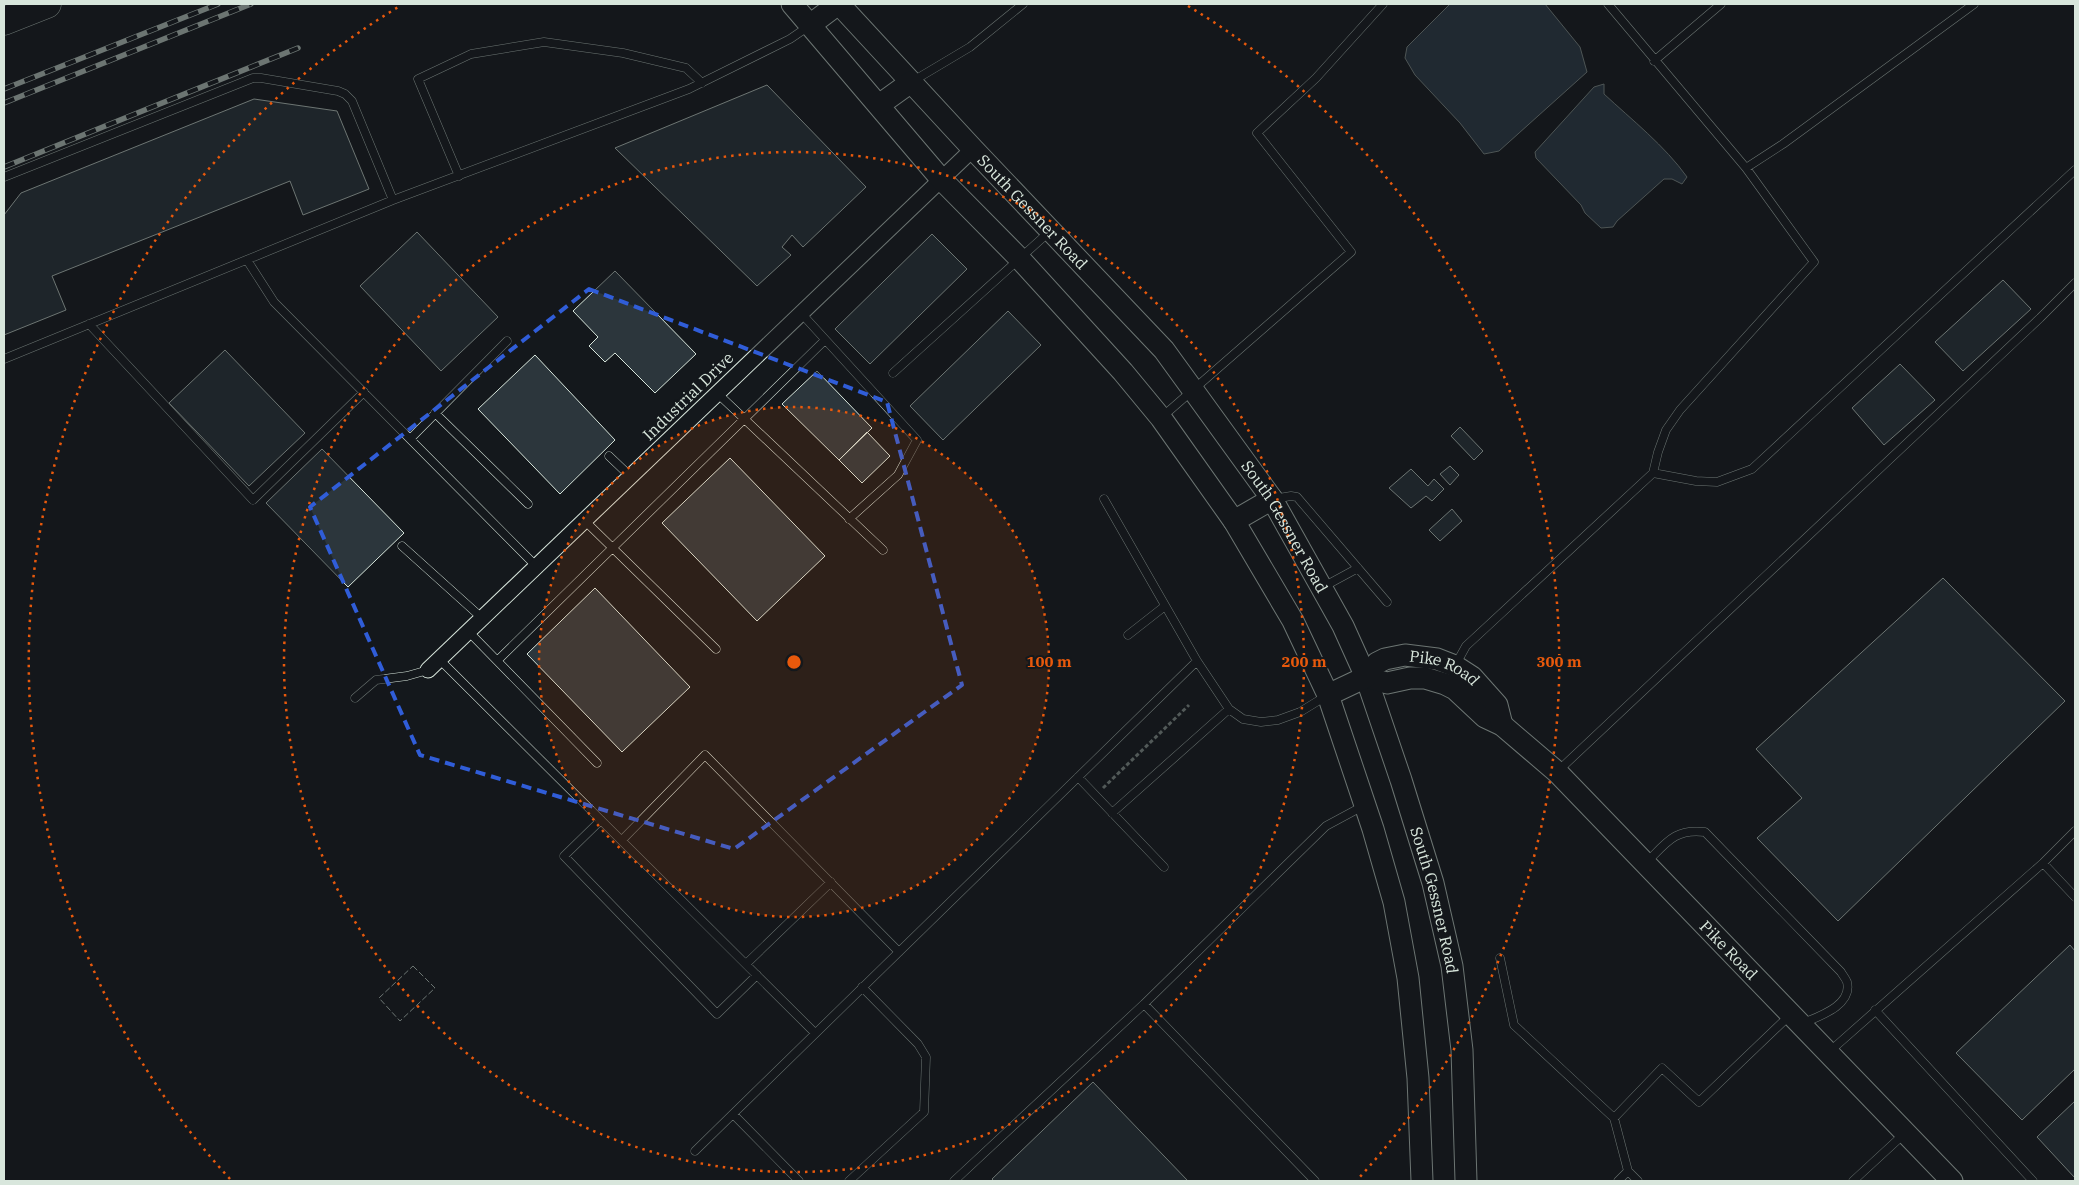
<svg xmlns="http://www.w3.org/2000/svg" width="2079" height="1185" font-family="'IBM Plex Serif',serif">
	<rect width="100%" height="100%" fill="#14181c"/>
	<!-- water -->
	<path fill="#2f3f4d" stroke="#939e99" d="M1450,4h95l35,43 7,25 -88,79 -15,3 -24,-31 -45,-48 -10,-17 2,-11z
		M1604,84v10c28,26 61,52 83,83l-5,7 -10,-5h-8l-47,42 -4,6 -12,1 -16,-15 -4,-8 -45,-47 -1,-6 59,-65z"/>
	<!-- building -->
	<path fill="#2c363c" stroke="#d8e6dc" d="M767,85l99,102 -63,60 -11,-12 -10,12 9,8 -34,31 -142,-138z
		M254,99l83,12 32,78 -66,26 -13,-34 -238,95 14,34 -62,25v-120l17,-22z
		M417,232l81,85 -57,54 -81,-85z
		M932,234l35,35 -97,95 -35,-35z
		M615,271l81,83 -41,39 -40,-40 -10,9 -16,-16 9,-9 -25,-26z
		M2003,280l28,29 -68,62 -28,-29z
		M1008,311l33,34 -98,95 -33,-34z
		M225,350l80,83 -56,53 -80,-83z
		M535,355l80,85 -55,54 -82,-85z
		M1900,364l35,36 -51,45 -32,-37z
		M817,371l55,57 -33,32 -57,-56z
		M1460,427l23,24 -9,9 -23,-24z
		M867,432l23,24 -28,27 -23,-23z
		M322,449l82,84 -56,54 -82,-84z
		M730,458l95,98 -68,65 -95,-98z
		M1450,466l9,9 -9,10 -10,-11z
		M1411,469l17,17 6,-7 10,10 -12,12 -6,-5 -15,12 -22,-20z
		M1452,509l10,12 -22,20 -11,-11z
		M1943,578l122,123 -227,220 -81,-83 45,-40 -46,-49z
		M595,588l95,99 -68,65 -95,-98z
		M2070,945l5,6v118l-53,51 -66,-67z
		M1093,1082l95,99h-194l-2,-2z
		M2075,1101v77l-38,-41z"/>
	<g fill="none" stroke-linecap="round" stroke-linejoin="round">
		<defs>
			<path id="lane" d="M1608,4l138,164 37,-24 191,-140
				M1654,61l67,-57
				M913,81l57,-34 53,-43
				M459,176l-41,-97 53,-25 73,-12 79,11 63,15 16,15
				M4,177l249,-99h8l77,13 7,3 7,7 41,99
				M247,260l27,42 262,264
				M801,313l116,127 -19,35 -49,44
				M89,324l164,176 111,-108
				M4,359l389,-159 296,-111 101,-50 19,-13
				M893,373l156,-141
				M717,393l166,157
				M435,413l93,91
				M1162,417l189,-165 -94,-119 59,-55 67,-74
				M410,439l97,-98
				M609,456l21,20
				M1653,473l43,8 21,1 35,-13 323,-299
				M1104,499l93,162 32,48 14,10 18,3 17,-2 22,-8 26,-16
				M1273,499l18,-3 6,1 90,105
				M584,520l132,129
				M402,546l80,72
				M1323,587l35,-19
				M468,631l129,132
				M1128,635l37,-29
				M439,659l376,374
				M498,660l327,-320
				M1456,664l10,-18 187,-173 5,-21 8,-22 14,-20 134,-148 -68,-94
				M355,698l21,-18 31,-4 21,-6
				M1559,770l481,-452 35,-35
				M1078,777l86,90
				M1112,813l117,-104
				M601,820l-37,36 153,158 40,-39
				M622,840l83,-85 194,197
				M1647,862c19,-19 28,-34 58,-30l136,140c1,2 5,7 6,10 6,24 -30,35 -46,42
				M2043,863l32,34
				M1500,958l14,67 100,93 48,-50 37,34 91,-87
				M746,964l85,-82
				M1875,1010l158,171
				M1829,1052l214,-189 32,-32
				M733,1114l66,67
				M1614,1118l14,53 -10,10
				M695,1151l502,-490
				M1628,1171l10,10
				M849,1181l75,-69 2,-55 -8,-13 -56,-57
				M954,1181l190,-177
				M1315,1181l-171,-177 182,-178 39,-21
				M1853,1181l51,-47"/>
			<path id="street" d="M428,670l545,-521"/>
			<g id="secondary">
				<path d="M792,4l149,175 78,79 104,114 38,46 73,103 59,100 35,74 45,134 21,73 14,76 10,100 4,103"/>
				<path id="s1" d="M839,4l134,145 191,201 108,149 71,127 23,51 35,103 32,103 19,83 10,84 4,131"/>
				<path d="M810,25l28,-21"/>
				<path d="M879,105l32,-23"/>
				<path d="M1234,521l38,-22"/>
				<path id="s2" d="M1366,677l21,6 23,-5h15l20,6 10,5 30,28 17,8 55,47 395,409"/>
				<path id="s3" d="M1328,695l38,-18 11,-14 8,-4 20,-4 32,4 18,7 17,11 25,28 5,20"/>
			</g>
			<path id="highway" d="M4,21l43,-17"/>
		</defs>
		<!-- lane casing -->
		<use href="#lane" stroke="#d8e6dc" stroke-width="9"/>
		<!-- street casing -->
		<use href="#street" stroke="#d8e6dc" stroke-width="17"/>
		<!-- secondary casing -->
		<use href="#secondary" stroke="#d8e6dc" stroke-width="23"/>
		<!-- highway casing -->
		<use href="#highway" stroke="#d8e6dc" stroke-width="29"/>
		<!-- path -->
		<path stroke="#9da8a2" stroke-width="3" stroke-dasharray="4 2.5" stroke-linecap="butt" d="M1103,788l86,-83"/>
		<!-- lane -->
		<use href="#lane" stroke="#14181c" stroke-width="8"/>
		<!-- street -->
		<use href="#street" stroke="#14181c" stroke-width="15"/>
		<!-- secondary -->
		<use href="#secondary" stroke="#14181c" stroke-width="21"/>
		<!-- highway -->
		<use href="#highway" stroke="#14181c" stroke-width="28"/>
		<defs>
			<path id="rail" d="M4,89l214,-85
				M4,103l247,-99
				M4,167l294,-119"/>
		</defs>
		<!-- rail casing -->
		<use href="#rail" stroke="#d8e6dc" stroke-width="5.5"/>
		<!-- rail -->
		<use href="#rail" stroke="#14181c" stroke-width="4" stroke-dasharray="11" stroke-linecap="butt"/>
		<!-- fence -->
		<path stroke="#d8e6dc" stroke-width="1" stroke-dasharray="6 2.5" stroke-linecap="butt" d="M413,966l22,22 -35,33 -21,-23z"/>
	</g>
	<!-- marked area -->
	<path d="M0 0H2079V1185H0ZM589,289l298,113 75,283 -228,164 -314,-94 -110,-248z" fill="#14181c" fill-opacity=".55" fill-rule="evenodd"/>
	<path fill="none" stroke="#305dd8" stroke-width="4" stroke-dasharray="10 6" stroke-linejoin="round" d="M589,289l298,113 75,283 -228,164 -314,-94 -110,-248z"/>
	<!-- distance rings -->
	<circle cx="794" cy="662" r="255" fill="#e8590c" fill-opacity=".12"/>
	<g fill="none" stroke="#e8590c" stroke-width="2.5" stroke-dasharray="2.5 5">
		<circle cx="794" cy="662" r="255"/>
		<circle cx="794" cy="662" r="510"/>
		<path d="M230 1179A765 765 0 0 1 400 6M1188 6A765 765 0 0 1 1358 1179"/>
	</g>
	<g text-anchor="middle" dominant-baseline="central" stroke-width="4" stroke-linejoin="round" paint-order="stroke">
		<!-- street labels -->
		<g font-size="16" fill="#d8e6dc" stroke="#14181c">
			<text stroke="none"><textPath href="#s1" startOffset="284">South Gessner Road</textPath></text>
			<text transform="translate(688 396) rotate(-44)">Industrial Drive</text>
			<text stroke="none"><textPath href="#s1" startOffset="689">South Gessner Road</textPath></text>
			<text stroke="none"><textPath href="#s3" startOffset="131">Pike Road</textPath></text>
			<text stroke="none"><textPath href="#s1" startOffset="1094">South Gessner Road</textPath></text>
			<text stroke="none"><textPath href="#s2" startOffset="472">Pike Road</textPath></text>
		</g>
	</g>
	<circle cx="794" cy="662" r="8" fill="#e8590c" stroke="#14181c" stroke-width="2.5"/>
	<g font-size="15" text-anchor="middle" font-weight="bold" fill="#e8590c" stroke="#14181c" stroke-width="4" stroke-linejoin="round" paint-order="stroke">
		<text x="1049" y="667">100 m</text>
		<text x="1304" y="667">200 m</text>
		<text x="1559" y="667">300 m</text>
	</g>
	<!-- border -->
	<rect width="2079" height="1185" fill="none" stroke="#d8e6dc" stroke-width="10"/>
</svg>
